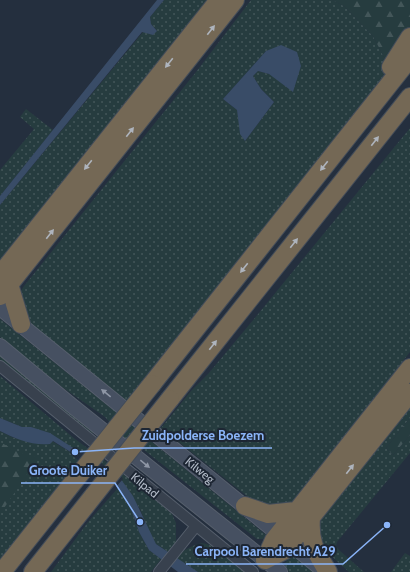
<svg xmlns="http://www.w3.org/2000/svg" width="410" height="572" font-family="Cabin,sans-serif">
	<defs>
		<pattern id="grass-dots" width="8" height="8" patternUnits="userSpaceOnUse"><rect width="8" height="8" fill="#263c3f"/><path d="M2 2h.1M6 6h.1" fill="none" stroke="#435659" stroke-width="1.8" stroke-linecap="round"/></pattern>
		<pattern id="forest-firs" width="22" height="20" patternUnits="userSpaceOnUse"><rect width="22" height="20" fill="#263c3f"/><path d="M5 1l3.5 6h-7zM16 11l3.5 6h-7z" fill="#435659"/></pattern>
	</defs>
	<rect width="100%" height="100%" fill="#242f3e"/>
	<!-- grass -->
	<path fill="url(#grass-dots)" fill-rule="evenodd" d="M164,0h44l-208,261v-56l143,-173 14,-1 -6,-7 -1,-7z
		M251,0h81l12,6 29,30 16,31 -14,22 -248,312 -103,-83 -5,-24 5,-8 172,-214zM266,51l3,23 -11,-3 -5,5 8,13 13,13 -29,39 -8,-31 -14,-11z
		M26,109l27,21 -53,66v-26l34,-41 -14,-12z
		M410,128v224l-118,151 -5,4 -30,-3 -96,-76 30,-37 17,-17 46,-55z
		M0,319l112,90 26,17 14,16 114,93 -3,4h-6l-113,-89 -18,-9 -21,-24 -43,-30 -62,-50z
		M0,353l95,77 -4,5 -91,-75z
		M0,376l75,63 59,43 38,32 4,9v19l-8,10 -12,-8 -7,-12 -9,-23 -20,-31 -89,-51h-9l-22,-9z
		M410,401v17l-24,30 7,7 17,-20v18l-73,89 -1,4 3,4 25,22h-15l-22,-20 -13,-23z
		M0,431l14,7 38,3 28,17 -80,104z
		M118,488l14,24 7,20 10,18 12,9 -10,13h-100l37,-50z
		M202,543l8,2 35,27h-47l-22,-14c8,-9 15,-12 26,-15z
		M289,553l24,19h-24l-5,-8 4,-4z
		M405,553l5,3v16h-19z"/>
	<!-- forest -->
	<path fill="url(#forest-firs)" d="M332,0h78v32l-21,35 -16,-31 -29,-30z
		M410,418v17l-17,20 -7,-7z
		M0,442l16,9 22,7 -38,56z"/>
	<!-- water -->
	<path fill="#394c67" d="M157,0h7l-14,17 1,7 6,7 -4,4 -11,-3 -142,173v-9z
		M281,45l16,7 4,14 -8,26 -24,-18 -11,-3 -5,5 8,13 13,13 -29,39 -5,-7 -3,-24 -14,-11 43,-48z
		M0,418l22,9h9l19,6 70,45 13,18 23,48 42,28h-20l-29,-22 -10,-18 -7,-20 -8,-15 -11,-15 -33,-24 -27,-17 -3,3c-17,2 -35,-5 -50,-13z"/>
	<!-- pier -->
	<path fill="#242f3e" d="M80,450l41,26 2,3 -8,9 -3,-4 -38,-27z"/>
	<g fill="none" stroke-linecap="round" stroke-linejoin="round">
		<defs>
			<path id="minor" d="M0,366l253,206
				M159,572l37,-46"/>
			<path id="secondary" d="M0,308l324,263
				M0,346l71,59 209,167"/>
			<path id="motorway" d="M391,67l19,-30
				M0,275l219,-275
				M9,284l12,40
				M0,296l235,-296
				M152,384l258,-326
				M170,399l240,-302
				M245,506l23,8 28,-3
				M311,518c-2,25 5,34 17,54
				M265,560l9,-20 136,-172
				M265,560l20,-10 125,-157
				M2,572l73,-92
				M33,572l61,-77"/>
		</defs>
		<!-- minor casing -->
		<use href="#minor" stroke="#565f6c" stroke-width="12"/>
		<!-- secondary casing -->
		<use href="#secondary" stroke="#565f6c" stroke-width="16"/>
		<!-- motorway casing -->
		<use href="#motorway" stroke="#434c59" stroke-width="20"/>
		<!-- minor -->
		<use href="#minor" stroke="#38414e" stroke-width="10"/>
		<!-- secondary -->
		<use href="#secondary" stroke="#465061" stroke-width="14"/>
		<!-- motorway -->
		<use href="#motorway" stroke="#746855" stroke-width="18"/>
		<defs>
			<path id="motorway-bridge" d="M75,480l77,-96
				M94,495l76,-96"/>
		</defs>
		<!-- motorway-bridge casing -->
		<use href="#motorway-bridge" stroke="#434c59" stroke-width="20" stroke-linecap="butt"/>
		<!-- motorway-bridge -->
		<use href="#motorway-bridge" stroke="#746855" stroke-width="18"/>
	</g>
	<!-- one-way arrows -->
	<defs><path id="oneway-solid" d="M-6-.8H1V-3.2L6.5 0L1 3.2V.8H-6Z"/></defs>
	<g fill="#aeb4bd">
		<use href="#oneway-solid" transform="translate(211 30) rotate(-52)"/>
		<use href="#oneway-solid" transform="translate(169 63) rotate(129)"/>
		<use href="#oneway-solid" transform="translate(130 132) rotate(-52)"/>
		<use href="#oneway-solid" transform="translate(375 141) rotate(-52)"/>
		<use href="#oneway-solid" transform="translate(88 165) rotate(129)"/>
		<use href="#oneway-solid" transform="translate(324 166) rotate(128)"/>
		<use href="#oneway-solid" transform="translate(50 234) rotate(-52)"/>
		<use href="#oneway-solid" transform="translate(294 243) rotate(-52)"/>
		<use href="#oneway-solid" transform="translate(244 268) rotate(128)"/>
		<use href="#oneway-solid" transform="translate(213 345) rotate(-52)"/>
		<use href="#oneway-solid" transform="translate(350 469) rotate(-52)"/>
	</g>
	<g fill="#8e96a5">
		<use href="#oneway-solid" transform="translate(106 393) rotate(-141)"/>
		<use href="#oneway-solid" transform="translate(145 464) rotate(39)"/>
	</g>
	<g text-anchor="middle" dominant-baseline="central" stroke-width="4" stroke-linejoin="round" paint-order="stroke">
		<!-- street labels -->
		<g font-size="12" fill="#b4bcc9" stroke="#1d2633">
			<text transform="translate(200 470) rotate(39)">Kilweg</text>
			<text transform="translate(145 485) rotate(39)">Kilpad</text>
		</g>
	</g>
	<!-- callouts -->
	<path fill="none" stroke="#8ab4f8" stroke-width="1.5" d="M75 452L134 448H272M140 522L115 483H21M387 525L343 564H186"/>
	<g fill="#8ab4f8" stroke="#1d2633" stroke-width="1.5">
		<circle cx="75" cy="452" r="4"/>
		<circle cx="140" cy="522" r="4"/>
		<circle cx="387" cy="525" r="4"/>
	</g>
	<g font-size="13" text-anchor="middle" font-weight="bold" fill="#8ab4f8" stroke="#1d2633" stroke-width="4" stroke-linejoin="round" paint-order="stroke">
		<text x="203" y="440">Zuidpolderse Boezem</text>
		<text x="68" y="475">Groote Duiker</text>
		<text x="265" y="556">Carpool Barendrecht A29</text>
	</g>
</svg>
